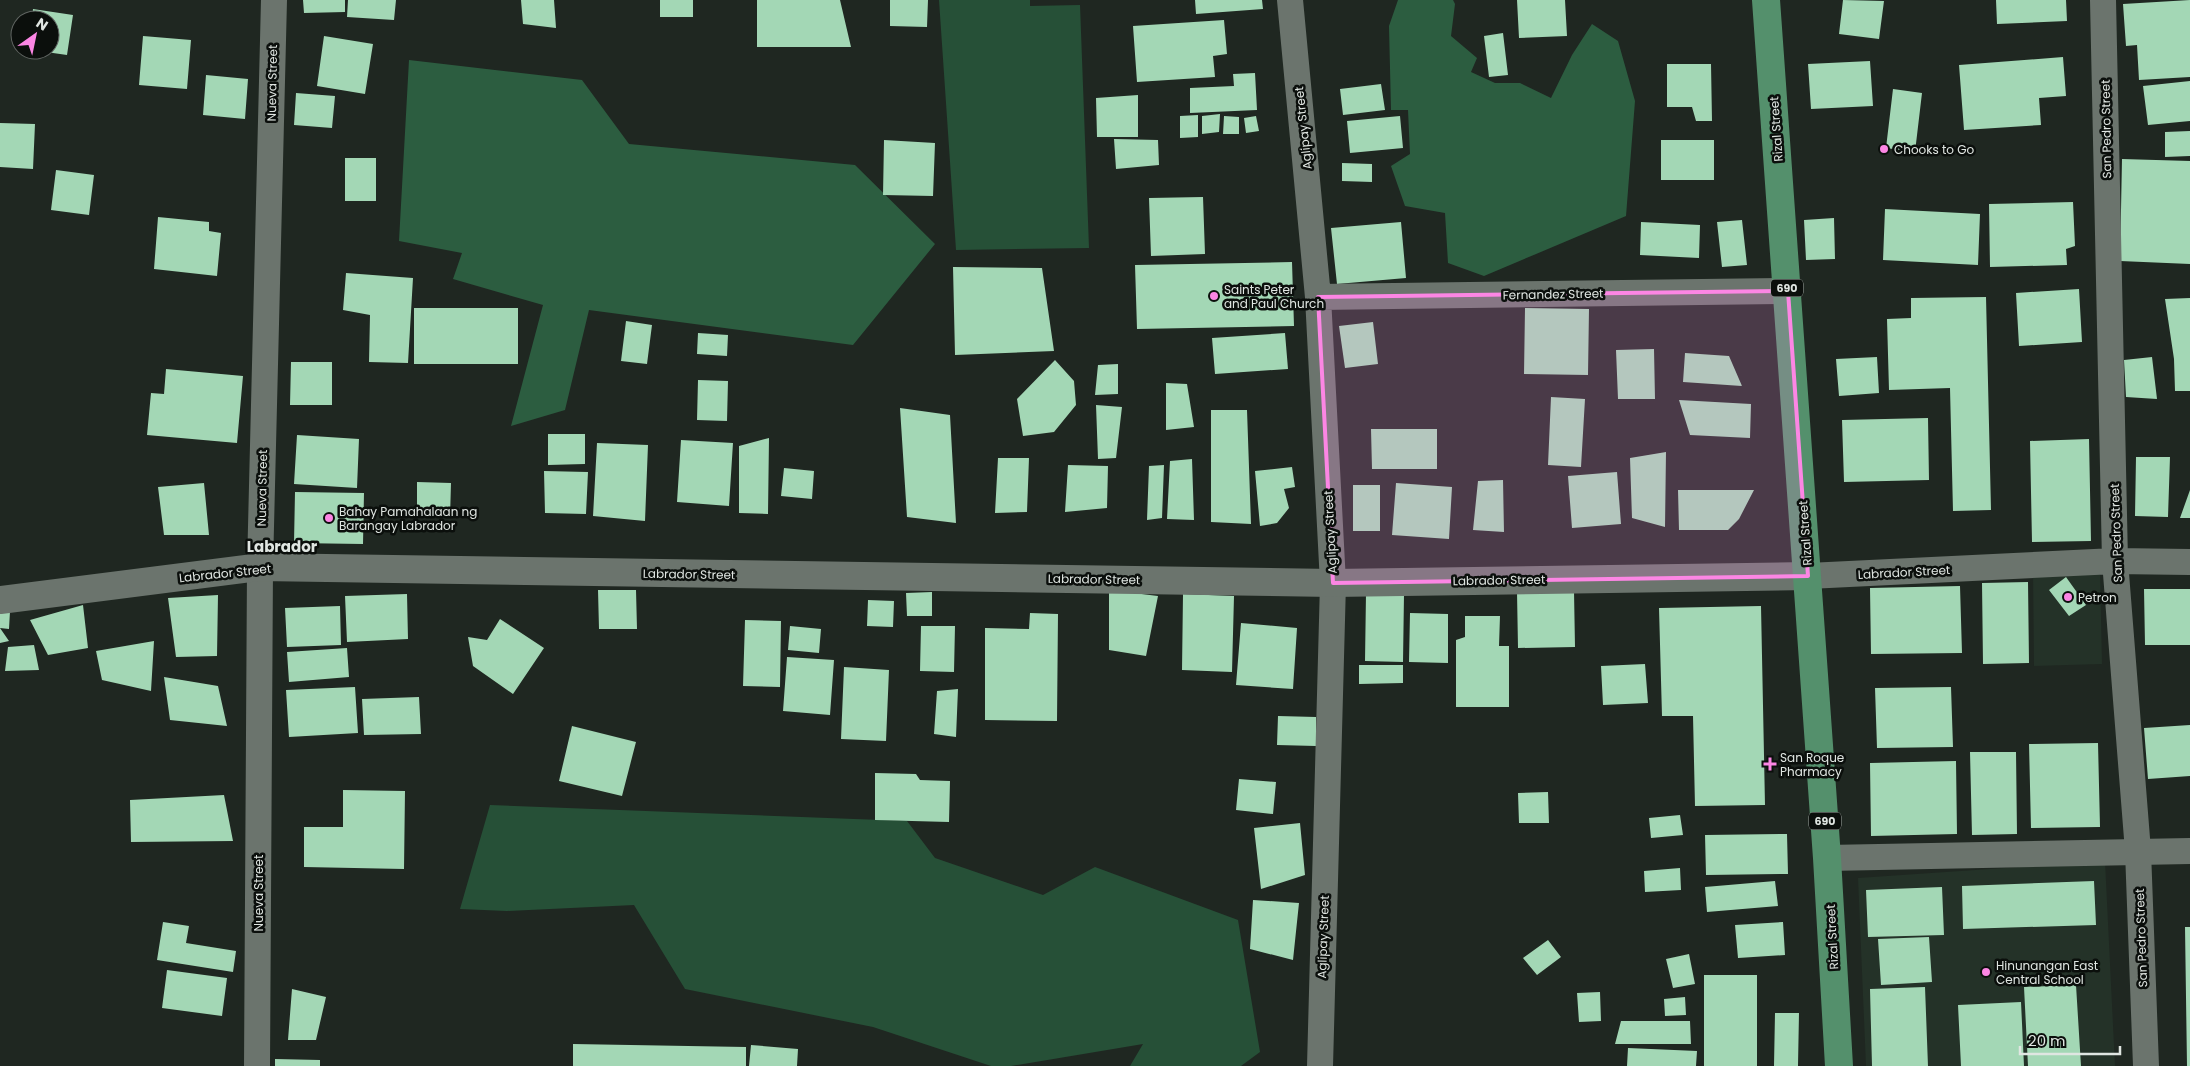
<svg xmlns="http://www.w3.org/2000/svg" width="2190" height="1066" font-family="Poppins,sans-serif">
	<rect width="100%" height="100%" fill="#1f2721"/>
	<!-- built -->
	<path fill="#243228" d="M2100,570l2,94 -68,2 -1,-95z
		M2105,861l10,205h-249l-8,-188z"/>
	<!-- green -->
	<path fill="#265037" d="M939,0h91v6l50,-1 9,243 -133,2z
		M490,805l417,16 28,37 108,37 52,-28 143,53 22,132 -19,14h-111l13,-22 -132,22h-20l-118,-39 -188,-38 -51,-84 -127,6 -47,-2z"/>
	<!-- forest -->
	<path fill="#2c5d40" d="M1398,0h55l2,4 -4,32 26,22 -6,14 24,11h25l31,15 21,-43 20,-31 26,17 17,60 -9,115 -142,60 -36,-13 -3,-50 -40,-7 -14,-40 19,-12 -2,-44h-17l-2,-84z
		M409,60l173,20 47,64 226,21 80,79 -82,101 -264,-35 -24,100 -54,16 32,-121 -90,-26 9,-26 -63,-12z"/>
	<!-- building -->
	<path fill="#a3d7b5" d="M303,0h42v12l-41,1z
		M348,0h48l-2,20 -47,-3z
		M521,0h33l2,28 -33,-4z
		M660,0h33v17h-33z
		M757,0h83l11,47h-94z
		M890,0h38l-1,27 -37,-1z
		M1195,0h67l1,9 -67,5z
		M1517,0h48l2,36 -48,2z
		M1843,0l41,1 -5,38 -40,-5z
		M1996,0h70l1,21 -70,3z
		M2190,0v77l-51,3 -2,-35 -11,1 -3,-42z
		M33,9l40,6 -6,40 -28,-4 11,-1v-30h-18z
		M1224,20l3,34 -14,2 2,21 -78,5 -4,-56z
		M1503,33l5,42 -19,2 -5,-41z
		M143,36l48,4 -4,49 -48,-4z
		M324,36l49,8 -8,50 -48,-8z
		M2063,57l3,39 -27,2 2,27 -77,5 -5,-65z
		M1870,61l3,45 -62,3 -3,-45z
		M1667,64h44l1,57h-16l-4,-14h-25z
		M1255,73l2,37 -67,3v-25l44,-2 -1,-12z
		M206,75l42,4 -3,40 -42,-4z
		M2190,81v40l-42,4 -5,-39z
		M1381,84l4,26 -42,5 -3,-26z
		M1893,89l29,4 -7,59 -29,-4z
		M296,93l39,3 -3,32 -38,-3z
		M1138,95v42h-41l-1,-39z
		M1220,114l-1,18 -17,2v-18z
		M1198,115v22l-18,1v-22z
		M1224,116l15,1v17h-16z
		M1256,116l3,15 -13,2 -2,-15z
		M1400,116l3,32 -53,5 -3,-32z
		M0,123l35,1 -2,45 -33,-2z
		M2190,131v25l-25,1v-25z
		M1114,139l44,1 1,25 -43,4z
		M884,140l51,3 -2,53 -50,-1z
		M1661,140h53v40h-53z
		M345,158h31v43h-31z
		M2122,159l68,2v103l-70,-3z
		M1342,163l30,1v18l-30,-1z
		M56,170l38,5 -5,40 -38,-5z
		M1203,197l2,57 -54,2 -2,-58z
		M2073,202l2,44 -9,3 1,16 -77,2 -1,-63z
		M1885,209l95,5 -2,51 -95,-5z
		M158,217l51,5v9l12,2 -4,43 -63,-7z
		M1834,218l1,41 -29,1 -2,-40z
		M1742,220l5,45 -25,2 -5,-45z
		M1401,222l5,56 -69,6 -6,-56z
		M1641,222l59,3 -1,33 -59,-3z
		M1292,262l2,64 -157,3 -2,-64z
		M953,267l89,1 12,83 -99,4z
		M346,273l67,5 -5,85 -39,-1 1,-47 -27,-5z
		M2079,289l3,53 -63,4 -3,-53z
		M1986,297l5,213 -38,1 -3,-123 -61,2 -2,-71 24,-1v-20z
		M2190,298v93h-15l-1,-32 -9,-60z
		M414,308h104v56h-104z
		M1525,308l64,1 -1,66 -64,-1z
		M626,321l26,4 -5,39 -26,-3z
		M1373,322l5,42 -33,4 -6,-42z
		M698,333l30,2 -1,21 -30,-2z
		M1285,333l3,36 -73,5 -3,-36z
		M1654,349l1,50h-37l-2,-49z
		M1685,353l44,3 13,30 -59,-4z
		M1877,357l2,36 -40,3 -3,-37z
		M2152,357l5,42 -31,-2 -2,-37z
		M1055,360l19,21 2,24 -22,27 -31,4 -6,-37z
		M291,362h41v43h-42z
		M1118,364v30l-23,1 3,-30z
		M166,369l77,7 -6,67 -90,-8 4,-42 13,1z
		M698,380l30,1 -1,40 -30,-1z
		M1166,383l21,1 7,43 -28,3z
		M1551,397l34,2 -4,68 -33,-2z
		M1679,400l72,4 -1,34 -60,-3z
		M1096,405l26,2 -6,51 -18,1z
		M900,408l50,7 6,108 -49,-6z
		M1211,410h36l4,114 -40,-2z
		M1928,418l1,62 -85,2 -2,-62z
		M1371,429h66v40h-65z
		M548,434h37v30l-37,1z
		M297,435l62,4 -2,49 -63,-4z
		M769,438l-1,76 -29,-1v-67z
		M2089,439l2,102 -59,1 -2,-101z
		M681,440l52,3 -4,63 -52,-4z
		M597,443l51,2 -3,76 -52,-5z
		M1666,452l-1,75 -33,-9 -2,-60z
		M2136,457h34l-2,60 -33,-1z
		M998,458h31l-2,54 -32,1z
		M1192,459l2,61 -27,-1 3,-58z
		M1068,465l40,1 -1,42 -42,4z
		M1164,465l-2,53 -15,2 2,-54z
		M1292,467l3,20 -11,2 5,19 -12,15 -17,3 -5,-55z
		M784,468l30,3 -2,28 -31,-3z
		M544,471l44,1 -2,42 -41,-1z
		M1617,472l4,52 -49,4 -4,-52z
		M1503,480l1,52 -31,-2 5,-49z
		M417,482l34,1 -1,35 -33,-1z
		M204,483l5,52h-45l-6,-48z
		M1396,483l56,4 -3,52 -57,-4z
		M1353,485h27v46h-27z
		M1678,490h76l-15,29 -11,11h-49z
		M2190,490v28h-10z
		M295,492l69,1 -1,51 -69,-1z
		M2066,577l20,28 -17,11 -20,-26z
		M2028,582l1,81 -46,1 -1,-81z
		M1960,586l2,67 -91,1 -1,-66z
		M2144,589h46v56h-45z
		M598,590h38l1,39h-38z
		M1109,590l49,6 -12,60 -37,-6z
		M1574,591l1,56 -57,1 -1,-56z
		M932,592v24h-25l-1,-23z
		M1366,593l38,1 -1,68 -38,-1z
		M407,594l1,45 -61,3 -2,-46z
		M1183,594l51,2 -2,76 -50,-2z
		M218,595l-1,61 -41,1 -8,-59z
		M868,600l26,1 -1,26 -26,-1z
		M83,605l5,43 -40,7 -18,-35z
		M340,606l1,39 -54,2 -2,-39z
		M1761,606l4,199 -70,1 -2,-90h-31l-3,-108z
		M0,611h10l-1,18 -9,-1z
		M1030,613l28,1 -1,107 -72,-1v-92l44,1z
		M1410,613l38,1v49l-39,-1z
		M1465,616h35l-1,30h10v61h-53v-67l9,-3z
		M500,619l44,29 -31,46 -40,-28 -5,-29 19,3z
		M745,620l36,1 -1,66 -37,-1z
		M1241,623l56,5 -4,61 -57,-4z
		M790,626l31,3 -2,24 -31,-3z
		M921,626h34l-1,46 -34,-1z
		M0,628l9,13 -9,2z
		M154,641l-3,50 -49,-11 -6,-29z
		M34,645l5,25 -34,1 3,-24z
		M347,648l2,29 -60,5 -2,-30z
		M787,657l47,3 -4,55 -47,-4z
		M1645,664l3,39 -45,2 -2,-39z
		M1359,665h44v18l-44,1z
		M844,667l45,3 -3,71 -45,-2z
		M164,677l54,9 9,40 -57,-6z
		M355,687l3,46 -69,4 -3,-47z
		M1951,687l2,60 -76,1 -2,-60z
		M958,689l-2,48 -22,-3 3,-43z
		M419,697l2,37 -57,1 -2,-36z
		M1278,716l38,1v29l-39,-1z
		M2190,725v51l-42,3 -4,-51z
		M572,726l64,16 -14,54 -63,-15z
		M2098,743l2,84 -69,1 -2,-84z
		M1970,752h46l1,82 -45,1z
		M1956,761l1,73 -86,2 -1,-73z
		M875,773l41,1 4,6 30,1 -1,41 -74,-2z
		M1239,779l37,3 -3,32 -37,-4z
		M343,790l62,1 -1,78 -100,-2v-40h39z
		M1548,792l1,31h-30l-1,-30z
		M224,795l9,46 -102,1 -1,-42z
		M1680,815l3,20 -32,3 -2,-20z
		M1300,823l5,52 -44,14 -7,-61z
		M1787,834l1,40 -82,1 -1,-40z
		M1680,868l1,22 -36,2 -1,-21z
		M1775,881l3,25 -71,6 -2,-25z
		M2094,881l2,44 -133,4 -1,-43z
		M1942,887l2,48 -76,2 -2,-47z
		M1253,900l46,3 -6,57 -43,-11z
		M163,922l26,4 -3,17 50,8 -3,21 -76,-12z
		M1783,922l2,33 -47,3 -3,-33z
		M2185,927h5v139h-3z
		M1929,937l3,45 -51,3 -3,-46z
		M1548,940l13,17 -24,18 -14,-17z
		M1689,954l6,30 -22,4 -7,-29z
		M167,970l60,8 -5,38 -60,-8z
		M1704,975h53v91h-53z
		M2076,985l5,81h-53l-4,-79z
		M1925,987l3,79h-56l-2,-77z
		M292,989l34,8 -10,43h-28z
		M1600,992l1,29 -22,1 -2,-29z
		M1685,997l1,18 -21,1 -1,-17z
		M2021,1002l3,64h-63l-3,-61z
		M1775,1013h24l-1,53h-24z
		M1621,1021h69l1,23h-76z
		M573,1044l173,3v19h-173z
		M751,1045l47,4 -1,17h-48z
		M1628,1048l69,3 -1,15h-69z
		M275,1059l45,1v6h-45z"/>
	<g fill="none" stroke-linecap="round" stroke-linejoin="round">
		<!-- minor -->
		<path stroke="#6b746d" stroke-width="26" d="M1290,0l28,297 15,286 -13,483
			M2103,0l12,561 23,290 8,215
			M1318,297l470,-6
			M1808,576l307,-15 75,1
			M1827,858l363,-7
			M257,1066l3,-499 14,-567"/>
		<!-- tertiary -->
		<path stroke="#6b746d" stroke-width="28" d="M0,600l260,-33 1073,16 475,-7"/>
		<!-- primary -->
		<path stroke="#54906c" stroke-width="28" d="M1766,0l61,858 12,208"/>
	</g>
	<!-- marked area -->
	<path fill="#fc86e4" fill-opacity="0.2" stroke="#fc86e4" stroke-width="4" stroke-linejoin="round" d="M1788,291l20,285 -475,7 -15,-286z"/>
	<!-- markers -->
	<g fill="#fc86e4" stroke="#0b0f0c" stroke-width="2">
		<circle cx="1884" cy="149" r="5"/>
		<circle cx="1214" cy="296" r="5"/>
		<circle cx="329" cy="518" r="5"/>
		<circle cx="2068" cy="597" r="5"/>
		<path d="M1767.5 756.5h5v5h5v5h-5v5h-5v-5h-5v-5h5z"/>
		<circle cx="1986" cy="972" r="5"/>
	</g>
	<g text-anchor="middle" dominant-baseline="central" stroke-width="5" stroke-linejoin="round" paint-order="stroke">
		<!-- shield labels -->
		<g fill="#0b0f0c" stroke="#a0a6a2" stroke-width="1">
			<rect x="1771" y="279.5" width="32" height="17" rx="4"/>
			<rect x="1809" y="812.5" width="32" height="17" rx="4"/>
		</g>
		<g font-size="11" font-weight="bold" fill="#e0e6e2">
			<text x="1787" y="288">690</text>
			<text x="1825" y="821">690</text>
		</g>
		<!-- street labels -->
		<g font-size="12" fill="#e0e6e2" stroke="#0b0f0c">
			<text transform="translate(272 83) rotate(-89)">Nueva Street</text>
			<text transform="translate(1303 128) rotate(-96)">Aglipay Street</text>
			<text transform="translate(1776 129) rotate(-94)">Rizal Street</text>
			<text transform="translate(2106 129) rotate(-91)">San Pedro Street</text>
			<text transform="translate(1553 294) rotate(-1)">Fernandez Street</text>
			<text transform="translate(262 488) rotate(-89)">Nueva Street</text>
			<text transform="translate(1330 532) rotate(-93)">Aglipay Street</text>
			<text transform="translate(1805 533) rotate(-94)">Rizal Street</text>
			<text transform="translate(2116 533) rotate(-92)">San Pedro Street</text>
			<text transform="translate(1904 572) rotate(-3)">Labrador Street</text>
			<text transform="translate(225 573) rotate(-6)">Labrador Street</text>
			<text transform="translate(689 574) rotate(1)">Labrador Street</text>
			<text transform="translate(1094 579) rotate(1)">Labrador Street</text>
			<text transform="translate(1499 580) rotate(-1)">Labrador Street</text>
			<text transform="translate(258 893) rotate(-90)">Nueva Street</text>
			<text transform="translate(1323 937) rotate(-88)">Aglipay Street</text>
			<text transform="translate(1832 937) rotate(-93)">Rizal Street</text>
			<text transform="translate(2141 938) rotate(-92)">San Pedro Street</text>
		</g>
		<!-- poi labels -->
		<g font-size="12" fill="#e0e6e2" stroke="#0b0f0c" text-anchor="start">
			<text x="1894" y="149">Chooks to Go</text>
			<text x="1224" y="289">Saints Peter<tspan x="1224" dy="14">and Paul Church</tspan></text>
			<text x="339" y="511">Bahay Pamahalaan ng<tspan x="339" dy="14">Barangay Labrador</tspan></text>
			<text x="2078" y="597">Petron</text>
			<text x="1780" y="757">San Roque<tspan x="1780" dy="14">Pharmacy</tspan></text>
			<text x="1996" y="965">Hinunangan East<tspan x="1996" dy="14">Central School</tspan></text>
		</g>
		<!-- quarter labels -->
		<g font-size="15" font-weight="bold" fill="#e0e6e2" stroke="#0b0f0c">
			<text x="282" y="546">Labrador</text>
		</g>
	</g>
	<!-- north arrow -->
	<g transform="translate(35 35) rotate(33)"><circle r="24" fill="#0b0f0c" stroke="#606562"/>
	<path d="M0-4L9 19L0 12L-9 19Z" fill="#fc86e4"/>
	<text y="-8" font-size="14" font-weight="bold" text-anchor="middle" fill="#e0e6e2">N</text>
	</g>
	<!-- scale -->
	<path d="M2020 1046v8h100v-8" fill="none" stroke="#e0e6e2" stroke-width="2.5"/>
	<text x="2028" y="1046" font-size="15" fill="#e0e6e2" stroke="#0b0f0c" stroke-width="4" paint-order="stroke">20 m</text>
</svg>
